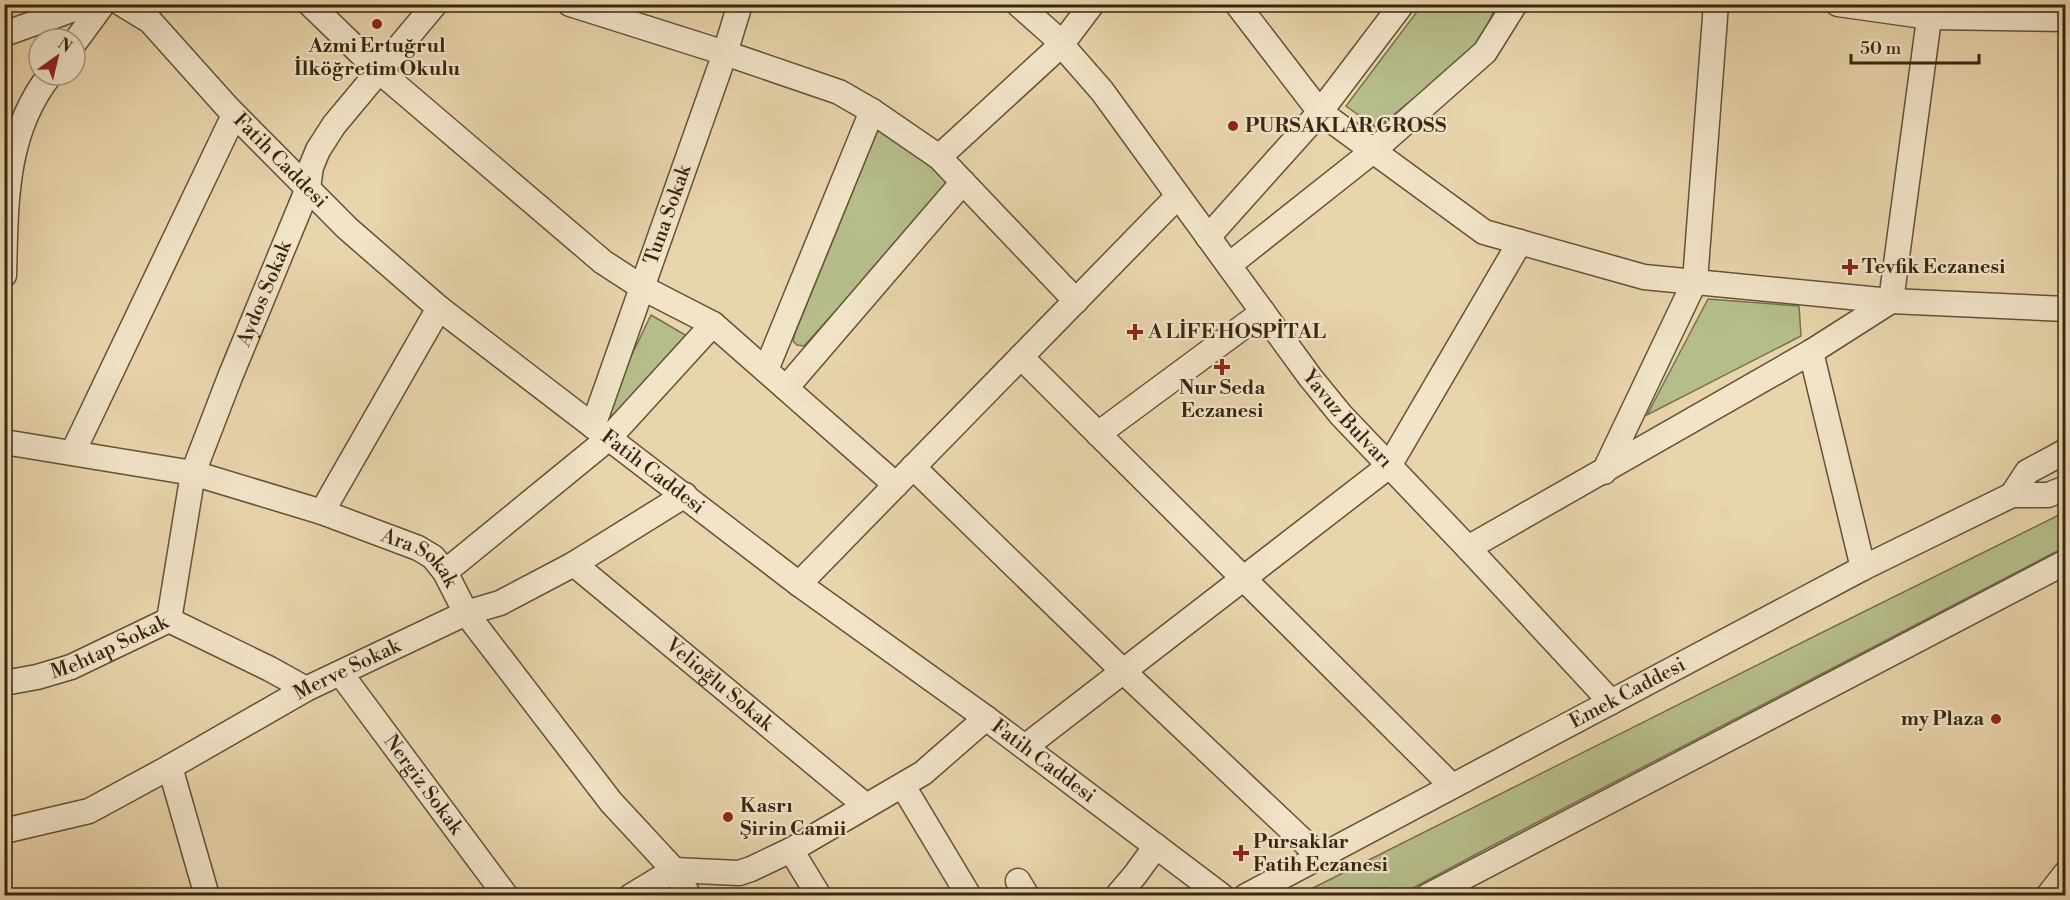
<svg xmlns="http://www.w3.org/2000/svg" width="2070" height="900" font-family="'Libre Bodoni',serif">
	<rect width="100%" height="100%" fill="#e9d5ac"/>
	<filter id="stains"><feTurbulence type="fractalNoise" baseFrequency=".00333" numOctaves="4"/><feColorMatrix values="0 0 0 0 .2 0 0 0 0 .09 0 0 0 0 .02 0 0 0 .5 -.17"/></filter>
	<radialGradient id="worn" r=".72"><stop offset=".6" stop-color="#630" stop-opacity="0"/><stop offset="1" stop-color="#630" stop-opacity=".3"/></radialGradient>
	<!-- green -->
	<path fill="#b5bd8a" stroke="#76724e" stroke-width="1.5" d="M1422,5h75l-22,44 -98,79 -31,-22z
		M890,129l60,55 -146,162 -7,-1 -4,-4 2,-8 82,-201z
		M1708,299l91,7 2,30 -154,79z
		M651,315l36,21 -75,84 -4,-16z
		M2065,512v35l-579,302 -86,46h-8l-8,-7 -15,7h-70l518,-260z"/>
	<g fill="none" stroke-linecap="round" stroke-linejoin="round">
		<defs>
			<g id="minor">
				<path id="s1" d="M122,4l28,17 78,87 119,120 92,80 360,276 187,134 236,178"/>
				<path d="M310,4l68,66 225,192 40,26 70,36 183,161"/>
				<path d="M570,4l155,49 114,39 33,19 67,46 137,144"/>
				<path id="s2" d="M1018,4l35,31 49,56 208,286 31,38 127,133 143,154"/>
				<path d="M1237,4l83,108 164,120 160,45 247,24 175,8"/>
				<path d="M1838,4l92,13 136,2"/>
				<path d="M4,34l84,-30"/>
				<path d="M75,42l28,-38"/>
				<path d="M939,157l122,-112 31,-41"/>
				<path d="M1208,237l112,-125 82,-108"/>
				<path d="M1229,265l144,-114 112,-99 30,-48"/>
				<path d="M4,275c2,-71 0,-142 46,-200"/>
				<path d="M1811,352l52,216"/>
				<path d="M1021,357l431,429"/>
				<path d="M766,370l106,-259"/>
				<path d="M786,388l177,-206"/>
				<path id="s3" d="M593,426l132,-373 15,-49"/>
				<path d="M1098,434l165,-122"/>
				<path id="s4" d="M4,442l189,31 129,39 96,36 15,9 12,15 21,41 145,189 63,68 15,26"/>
				<path d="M2066,451l-39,21 -15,23h36l18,-7"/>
				<path d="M73,452l161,-337"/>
				<path d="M913,467l210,204 196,185"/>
				<path d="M1604,472l91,-191 21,-277"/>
				<path d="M322,512l117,-204"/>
				<path d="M1468,548l343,-196 80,-51 40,-297"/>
				<path id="s5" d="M574,564l292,242"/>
				<path d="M445,572l164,-134 104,-114"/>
				<path d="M799,584l379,-388"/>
				<path id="s6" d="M169,620l24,-147 37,-96 78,-189 3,-21 7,-17 16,-25 101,-121"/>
				<path id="s7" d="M341,674l165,222"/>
				<path id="s8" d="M4,683l33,-6 34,-10 98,-47 101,49 36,20"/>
				<path d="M1025,747l364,-281 131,-224"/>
				<path d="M170,767l37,129"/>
				<path d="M903,786l66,110"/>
				<path id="s9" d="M4,831l85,-20 81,-44 136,-78 160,-76 34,-10 74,-39 111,-69"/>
				<path d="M791,850l28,46"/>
				<path d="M1018,881l9,15"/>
				<path d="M631,896l43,-26 65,3 12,-4 40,-19 132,-77 63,-55"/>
				<path d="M1117,896l18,-21 21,-29"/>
				<path id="s10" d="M1246,896l617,-328 149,-73"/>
				<path d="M1428,896l638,-334"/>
				<path d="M2048,896l18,-23"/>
			</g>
		</defs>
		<!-- minor casing -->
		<use href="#minor" stroke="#645238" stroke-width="27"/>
		<!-- minor -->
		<use href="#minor" stroke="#f1e4c9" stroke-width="24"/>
	</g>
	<!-- markers -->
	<g fill="#8f2418" stroke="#f1e4c9" stroke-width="2">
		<circle cx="377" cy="24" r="6"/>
		<circle cx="1233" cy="126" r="6"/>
		<path d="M1847 258h6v6h6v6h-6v6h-6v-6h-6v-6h6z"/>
		<path d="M1132 323h6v6h6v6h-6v6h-6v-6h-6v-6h6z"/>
		<path d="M1219 358h6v6h6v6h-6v6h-6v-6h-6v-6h6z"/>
		<circle cx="1996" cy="719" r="6"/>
		<circle cx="728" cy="817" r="6"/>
		<path d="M1238 844h6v6h6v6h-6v6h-6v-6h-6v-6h6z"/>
	</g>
	<g text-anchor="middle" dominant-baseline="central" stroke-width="4.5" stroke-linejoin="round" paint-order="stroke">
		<!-- poi labels -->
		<g font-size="20" font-weight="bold" fill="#372712" stroke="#f1e4c9" text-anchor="start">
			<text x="377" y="46" text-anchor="middle">Azmi Ertuğrul<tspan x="377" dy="23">İlköğretim Okulu</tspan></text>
			<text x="1245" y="126">PURSAKLAR GROSS</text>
			<text x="1862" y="267">Tevfik Eczanesi</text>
			<text x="1148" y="332">A LİFE HOSPİTAL</text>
			<text x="1222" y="388" text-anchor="middle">Nur Seda<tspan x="1222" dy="23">Eczanesi</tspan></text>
			<text x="1984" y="719" text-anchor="end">my Plaza</text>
			<text x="740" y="806">Kasrı<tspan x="740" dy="23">Şirin Camii</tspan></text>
			<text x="1253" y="842">Pursaklar<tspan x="1253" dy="23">Fatih Eczanesi</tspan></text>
		</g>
		<!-- street labels -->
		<g font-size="20" fill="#372712" stroke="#f1e4c9">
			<text stroke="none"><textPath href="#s1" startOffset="224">Fatih Caddesi</textPath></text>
			<text stroke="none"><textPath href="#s3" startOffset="224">Tuna Sokak</textPath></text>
			<text stroke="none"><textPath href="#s6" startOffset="342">Aydos Sokak</textPath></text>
			<text stroke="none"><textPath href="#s2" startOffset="531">Yavuz Bulvarı</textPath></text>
			<text stroke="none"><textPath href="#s1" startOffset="710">Fatih Caddesi</textPath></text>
			<text stroke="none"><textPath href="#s4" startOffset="436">Ara Sokak</textPath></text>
			<text stroke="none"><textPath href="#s8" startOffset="112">Mehtap Sokak</textPath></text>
			<text stroke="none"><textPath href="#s9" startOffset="382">Merve Sokak</textPath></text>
			<text stroke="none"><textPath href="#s5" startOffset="189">Velioğlu Sokak</textPath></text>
			<text stroke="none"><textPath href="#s10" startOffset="432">Emek Caddesi</textPath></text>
			<text stroke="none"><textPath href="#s1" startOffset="1196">Fatih Caddesi</textPath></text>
			<text stroke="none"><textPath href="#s7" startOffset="138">Nergiz Sokak</textPath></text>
		</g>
	</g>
	<!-- margin -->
	<rect width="2070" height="900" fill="none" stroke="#e9d5ac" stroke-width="24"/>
	<rect x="6" y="6" width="2058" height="888" fill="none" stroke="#372712" stroke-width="3"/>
	<rect x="12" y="12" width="2046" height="876" fill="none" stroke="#372712" stroke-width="1.5"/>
	<!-- north arrow -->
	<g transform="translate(57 57) rotate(34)"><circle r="28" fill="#f1e4c9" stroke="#a79880" stroke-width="1.5"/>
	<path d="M0-4.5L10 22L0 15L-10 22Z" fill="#8f2418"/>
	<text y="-9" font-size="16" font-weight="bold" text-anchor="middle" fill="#372712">N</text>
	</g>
	<!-- scale -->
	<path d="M1851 54v9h128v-9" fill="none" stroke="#372712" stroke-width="3"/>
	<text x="1860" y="54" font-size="18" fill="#372712" stroke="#f1e4c9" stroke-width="4.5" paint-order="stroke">50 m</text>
	<rect width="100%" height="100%" filter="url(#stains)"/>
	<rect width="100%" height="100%" fill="url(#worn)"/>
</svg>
